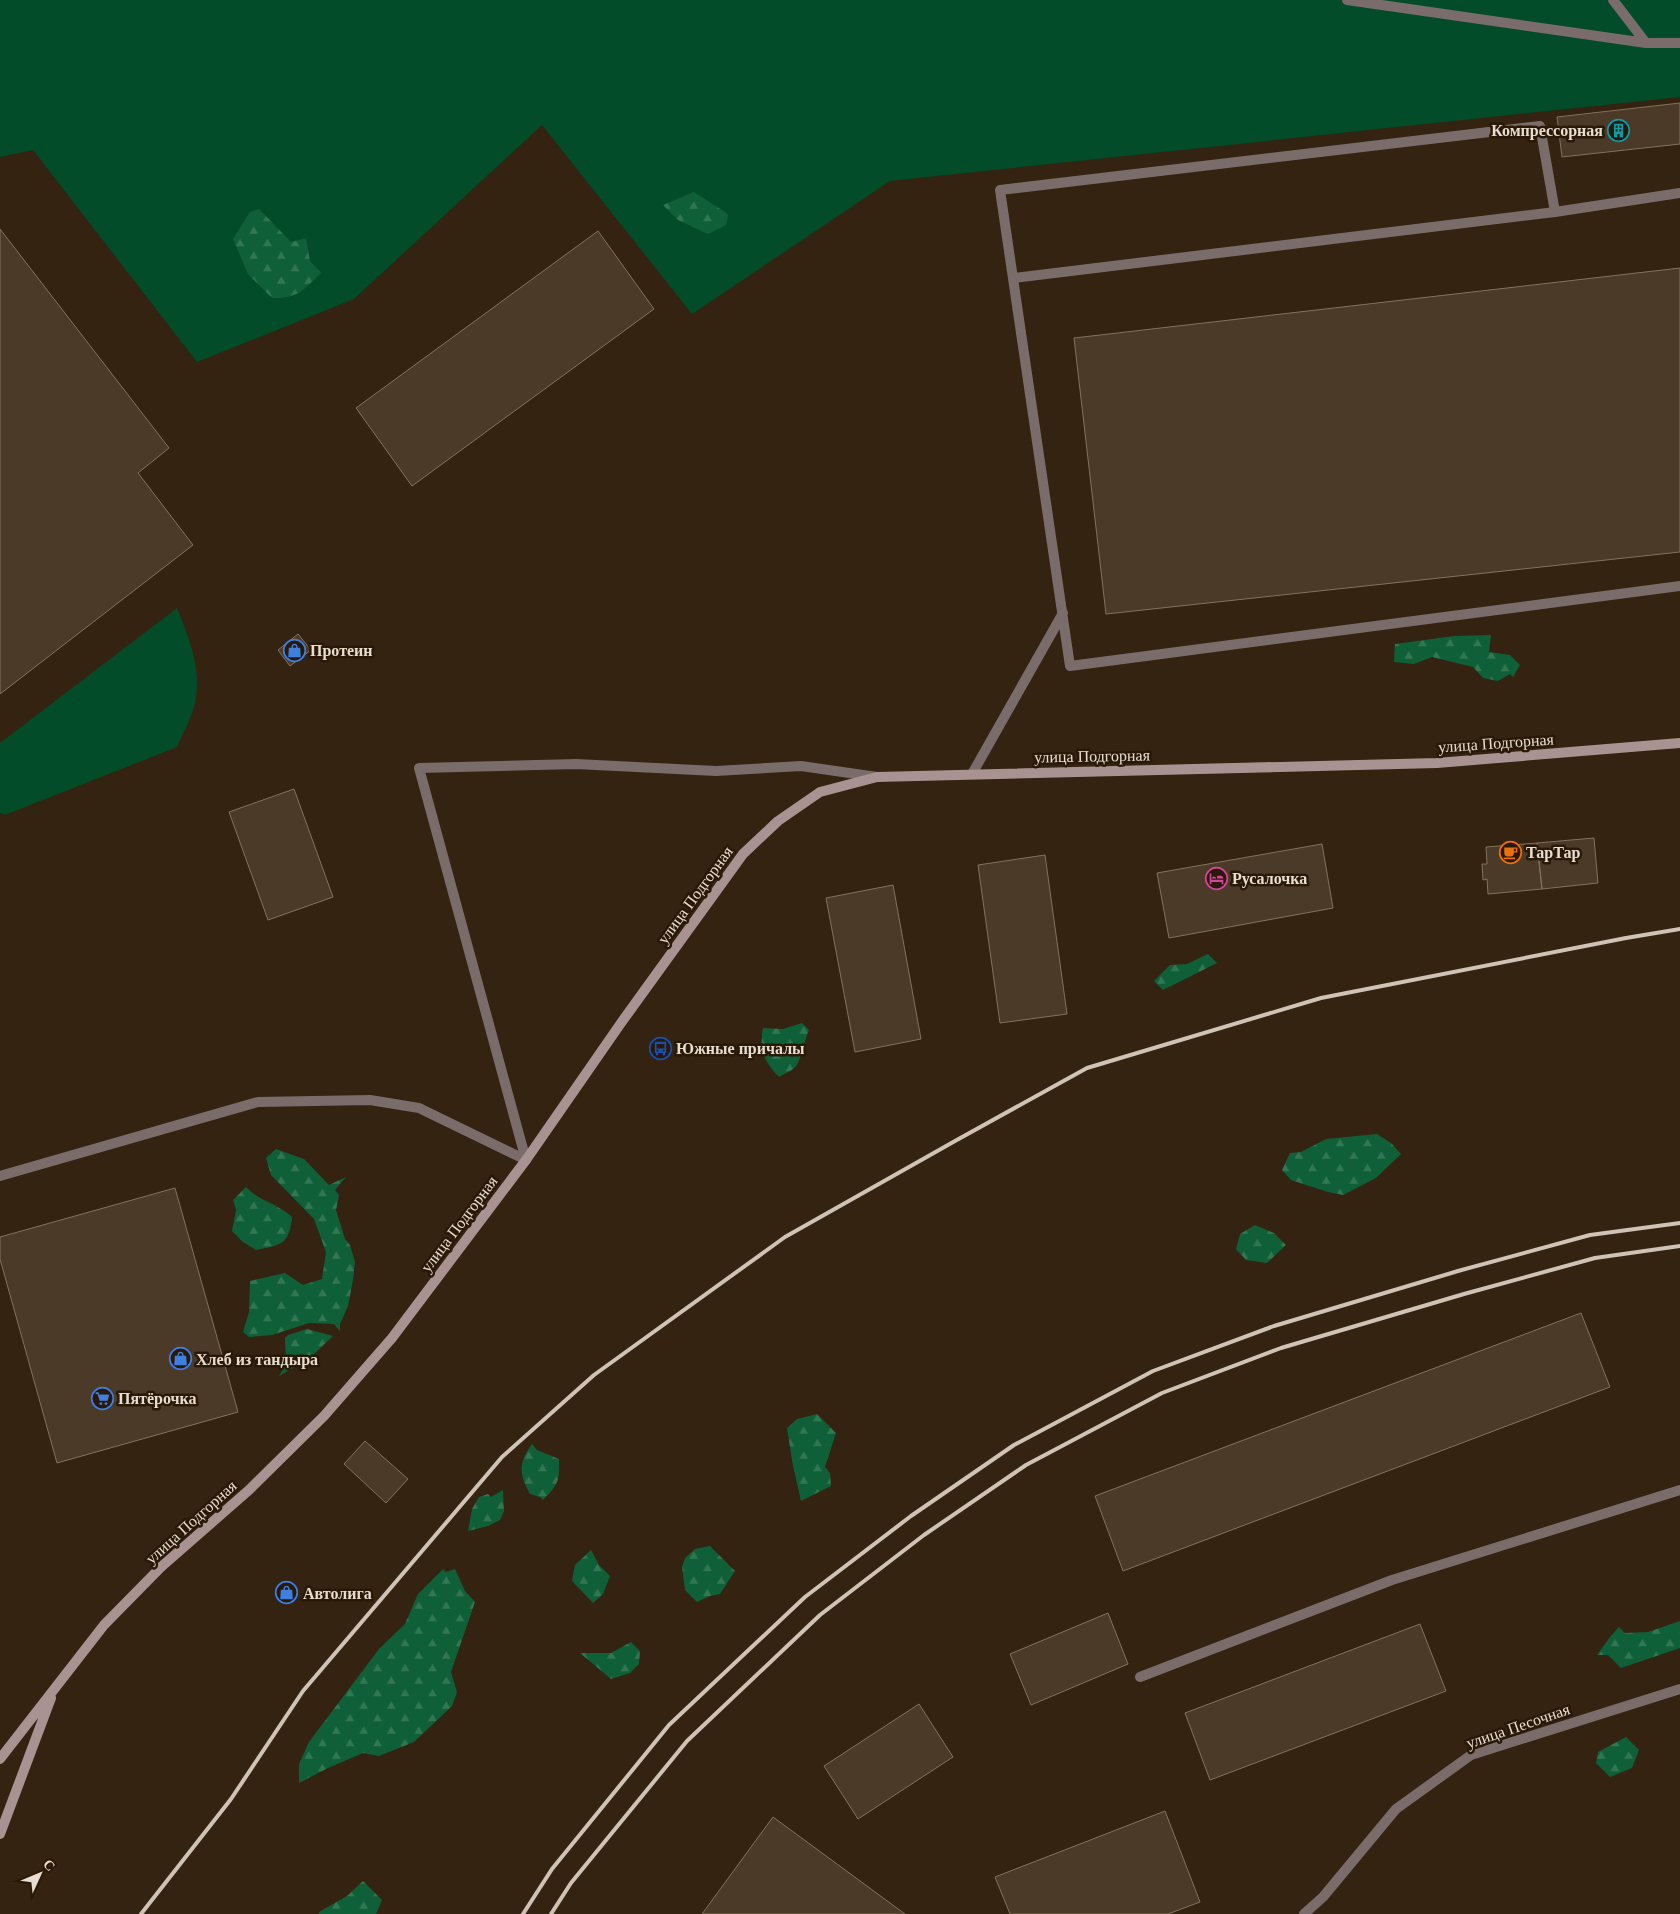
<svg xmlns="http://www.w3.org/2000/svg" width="1680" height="1914" font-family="'Times New Roman',serif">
	<defs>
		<pattern id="forest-firs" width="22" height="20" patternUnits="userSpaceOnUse" patternTransform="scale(1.25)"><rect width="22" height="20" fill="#0f6038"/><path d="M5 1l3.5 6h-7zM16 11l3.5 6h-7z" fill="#327654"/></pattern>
	</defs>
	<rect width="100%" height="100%" fill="#332310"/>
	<!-- grass -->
	<path fill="#024c2a" d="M0,0h1680v97l-790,84 -198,133 -150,-189 -188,174 -157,63 -164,-212 -33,7z
		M177,608c13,32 26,64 17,99 -4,13 -11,27 -17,40l-172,68 -5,-2v-70z"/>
	<!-- forest -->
	<path fill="url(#forest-firs)" d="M694,192l31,20 3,3 -2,10 -18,9 -30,-14 -15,-15z
		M259,209l32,33 15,-4 4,23 11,12c-19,18 -22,25 -49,25l-24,-24 -15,-35 17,-27z
		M1491,635l-2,17 21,3 10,10 -7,12 -3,-3 -12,7 -15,-3 -10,-11 -41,-10 -18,7 -20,-2 1,-18 59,-8z
		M1208,954l9,9 -54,27 -9,-9 16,-16 17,-1z
		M802,1023l7,7c-3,7 -10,32 -12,35 -4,6 -12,8 -18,12 -15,-16 -20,-27 -16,-49l20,1z
		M1377,1134l14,9 10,11 -25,24 -33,17 -15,-3 -37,-12 -9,-10 8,-17 11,-1 25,-13z
		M276,1149l28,10 25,26 17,-8 -11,13 4,5 -3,15 9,29 5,6 5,17 -2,18 -5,26 -8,18v7l-6,-7 -25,-1 -37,12 -23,2 -6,-5 6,-20 1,-31 35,-8 18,12 19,-6 4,-27 -12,-33 -43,-44 -5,-17z
		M246,1187c13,14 33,17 46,30 -3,28 -11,28 -36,33l-13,-8 -11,-11 4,-21 -3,-10z
		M1255,1225l19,8 12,12 -19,18 -21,-3 -10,-11 4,-15z
		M307,1329l26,7 -23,22 -31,18 7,-12 -1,-26 3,-3z
		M817,1414l19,19 -11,34 5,6 1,13 -30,15 -8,-35 -6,-38 10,-9z
		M532,1444l5,6 22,9c1,22 -1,26 -16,41l-3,-3 -10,-3c-11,-20 -12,-30 2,-50z
		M503,1490l1,21 -4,9 -12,6 -20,5 4,-22 7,-12 9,-3 3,3z
		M710,1546l25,25 -15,23 -10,2 -13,6 -12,-12 -3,-23 3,-9 10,-9z
		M591,1550l8,15 11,11 -7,18 -10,9 -21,-22 3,-16z
		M443,1569l3,3 9,-3 10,22 10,11 -24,70 6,20 -5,14 -38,36 -35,14 -16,-3 -35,15 -29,15v-19l10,-22 70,-93 26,-25 13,-30z
		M1680,1621v27l-59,20 -13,-13h-11l13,-18 9,-10 6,6 23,-1z
		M631,1642l9,9 -1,13 -9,9 -19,6 -31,-26h31z
		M1626,1737l13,13 -7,18 -22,9 -14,-14 2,-11z
		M363,1881l19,19 -6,14h-57v-2l28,-16z"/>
	<!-- building -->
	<path fill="#4b3a27" stroke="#85725d" d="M1680,103v41l-118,13 -5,-40z
		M0,229l169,219 -31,25 55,72 -193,149z
		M598,231l56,78 -242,177 -56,-78z
		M1680,268v284l-574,62 -32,-276z
		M298,634l13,16 -21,16 -12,-16z
		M294,789l39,108 -65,23 -39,-108z
		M1594,838l4,45 -56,6 -5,-46z
		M1537,843l5,46 -54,5 -1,-15 -4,1 -1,-16h5l-1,-17z
		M1322,844l11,64 -164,30 -12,-65z
		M1045,855l22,159 -67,9 -22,-158z
		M893,885l28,154 -66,13 -29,-154z
		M175,1188l63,224 -181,51 -57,-204v-22z
		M1581,1313l29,74 -487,184 -28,-75z
		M365,1441l43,38 -22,24 -42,-39z
		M1108,1613l20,51 -97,41 -21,-51z
		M1420,1624l26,67 -236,89 -25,-67z
		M919,1704l34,53 -95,62 -34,-53z
		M1165,1811l35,91 -32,12h-158l-15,-37z
		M773,1817l132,97h-203z"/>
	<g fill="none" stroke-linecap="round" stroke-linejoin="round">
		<!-- lane -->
		<path stroke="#7a6c6b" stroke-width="10" d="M1347,0l299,43h34
			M1613,0l33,43
			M1680,193l-125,19 -15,-86 -540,64 70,476 610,-80
			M1014,278l541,-66
			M972,774l91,-161
			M526,1160l-107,-392 157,-4 140,7 85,-5 76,11
			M0,1176l258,-74 112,-2 49,8 107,52
			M1140,1677l252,-97 288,-90"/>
		<!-- street -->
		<path stroke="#7a6c6b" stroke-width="10" d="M1304,1914l19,-17 73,-88 75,-54 209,-66"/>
		<!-- secondary -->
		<path stroke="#a99392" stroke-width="10" d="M0,1759l104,-134 57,-58 88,-77 75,-74 68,-78 134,-178 95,-137 122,-169 35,-33 42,-29 57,-15 560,-14 243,-20
			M0,1834l51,-136"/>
		<!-- rail -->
		<path stroke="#cec3b6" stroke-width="4" d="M141,1914l90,-115 72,-108 199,-234 92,-82 191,-138 170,-96 132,-73 234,-70 305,-60 54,-9
			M523,1914l29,-45 117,-144 136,-128 106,-81 103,-71 139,-74 121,-45 184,-55 132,-36 90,-12
			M551,1914l20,-31 116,-142 133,-126 104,-80 102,-70 136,-72 119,-45 183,-54 131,-36 85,-12"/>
	</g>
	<!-- icons -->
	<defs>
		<symbol id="building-ring" viewBox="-11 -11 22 22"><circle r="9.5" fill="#291906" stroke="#0f9aa8" stroke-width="1.5"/><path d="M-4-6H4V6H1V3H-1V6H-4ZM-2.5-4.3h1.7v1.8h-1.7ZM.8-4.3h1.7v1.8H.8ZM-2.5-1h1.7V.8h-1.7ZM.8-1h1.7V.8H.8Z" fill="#0f9aa8"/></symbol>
		<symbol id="shop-ring" viewBox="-11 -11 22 22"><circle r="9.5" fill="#291906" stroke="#3f7fe0" stroke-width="1.5"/><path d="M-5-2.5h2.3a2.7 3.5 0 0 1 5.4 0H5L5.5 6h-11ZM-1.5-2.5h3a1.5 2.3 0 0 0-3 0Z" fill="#3f7fe0"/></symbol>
		<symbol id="cafe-ring" viewBox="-11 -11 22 22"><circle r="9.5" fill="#291906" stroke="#e8710a" stroke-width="1.5"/><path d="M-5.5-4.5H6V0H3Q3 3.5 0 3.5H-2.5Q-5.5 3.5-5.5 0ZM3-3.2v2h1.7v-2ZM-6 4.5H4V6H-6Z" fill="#e8710a"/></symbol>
		<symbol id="hotel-ring" viewBox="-11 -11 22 22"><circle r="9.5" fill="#291906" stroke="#d1479c" stroke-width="1.5"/><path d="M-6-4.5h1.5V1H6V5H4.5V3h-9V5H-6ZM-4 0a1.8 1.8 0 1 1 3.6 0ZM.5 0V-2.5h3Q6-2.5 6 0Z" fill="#d1479c"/></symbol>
		<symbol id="bus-ring" viewBox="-11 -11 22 22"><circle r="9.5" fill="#291906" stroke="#1a4fb4" stroke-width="1.5"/><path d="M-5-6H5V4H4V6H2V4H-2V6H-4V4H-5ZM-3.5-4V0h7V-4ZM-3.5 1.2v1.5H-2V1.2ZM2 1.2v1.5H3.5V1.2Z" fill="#1a4fb4"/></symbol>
		<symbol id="supermarket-ring" viewBox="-11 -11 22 22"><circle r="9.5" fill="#291906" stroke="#3f7fe0" stroke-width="1.5"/><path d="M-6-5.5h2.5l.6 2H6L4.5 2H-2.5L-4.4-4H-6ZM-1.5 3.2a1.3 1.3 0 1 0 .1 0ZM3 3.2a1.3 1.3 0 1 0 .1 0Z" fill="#3f7fe0"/></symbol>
	</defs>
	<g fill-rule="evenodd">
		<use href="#building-ring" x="1606" y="118" width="25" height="25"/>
		<use href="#shop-ring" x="282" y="638" width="25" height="25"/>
		<use href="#cafe-ring" x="1498" y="840" width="25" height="25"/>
		<use href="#hotel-ring" x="1204" y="866" width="25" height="25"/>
		<use href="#bus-ring" x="648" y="1036" width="25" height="25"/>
		<use href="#shop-ring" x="168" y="1346" width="25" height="25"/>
		<use href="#supermarket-ring" x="90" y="1386" width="25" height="25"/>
		<use href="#shop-ring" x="274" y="1580" width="25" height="25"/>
	</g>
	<g text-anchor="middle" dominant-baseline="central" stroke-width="5" stroke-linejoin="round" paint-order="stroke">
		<!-- poi labels -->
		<g font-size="16" font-weight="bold" fill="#e7ddd1" stroke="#291906" text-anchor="start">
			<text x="1603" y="130" text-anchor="end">Компрессорная</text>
			<text x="310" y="650">Протеин</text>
			<text x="1526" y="852">ТарТар</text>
			<text x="1232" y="878">Русалочка</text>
			<text x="676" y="1048">Южные причалы</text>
			<text x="196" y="1359">Хлеб из тандыра</text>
			<text x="118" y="1398">Пятёрочка</text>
			<text x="303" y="1593">Автолига</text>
		</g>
		<!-- street labels -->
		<g font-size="16" fill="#e7ddd1" stroke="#291906">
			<text transform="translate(1496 743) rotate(-4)">улица Подгорная</text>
			<text transform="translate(1092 756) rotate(-1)">улица Подгорная</text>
			<text transform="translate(695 895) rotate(-54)">улица Подгорная</text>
			<text transform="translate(459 1224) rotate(-53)">улица Подгорная</text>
			<text transform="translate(191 1522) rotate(-42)">улица Подгорная</text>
			<text transform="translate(1518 1726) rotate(-19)">улица Песочная</text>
		</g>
	</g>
	<!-- north arrow -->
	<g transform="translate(40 1874) rotate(46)" stroke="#291906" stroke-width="4" paint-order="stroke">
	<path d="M0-4L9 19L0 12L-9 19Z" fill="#e7ddd1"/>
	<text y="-8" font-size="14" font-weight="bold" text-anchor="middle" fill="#e7ddd1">С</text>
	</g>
</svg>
